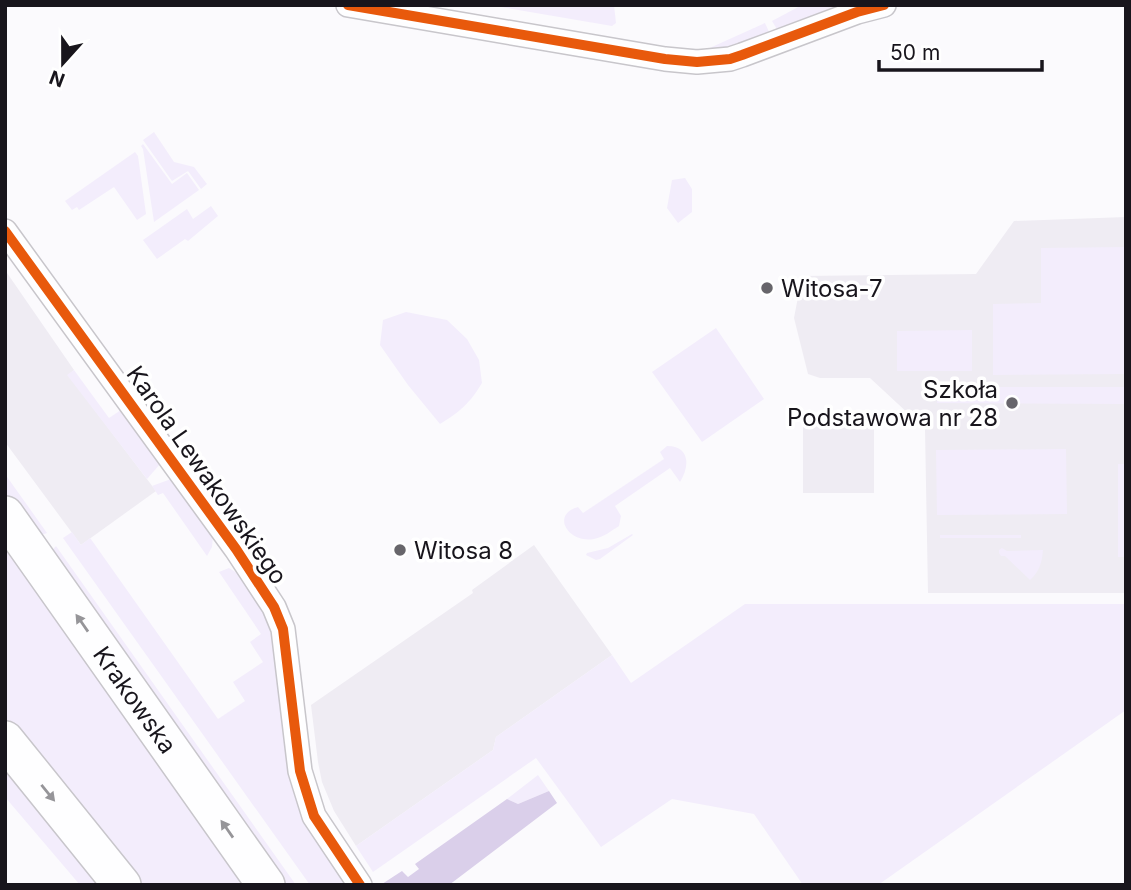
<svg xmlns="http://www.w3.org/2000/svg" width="1131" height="890" font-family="Inter,sans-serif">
	<rect width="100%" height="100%" fill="#fbfafd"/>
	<!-- built -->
	<path fill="#efecf3" d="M1126,217v376h-198l-3,-164 -55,-51h-50l-12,-4 -14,-56 8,-42 174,-2 38,-53z
		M5,270l69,100 -6,5 88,116 -75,54 -76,-103z
		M803,423h71v70h-71z
		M534,545l78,110 -116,82 -3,13 -137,96 -22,-35 -12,-29 -4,-20 -7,-57 162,-112 -1,-3z"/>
	<!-- green -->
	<path fill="#f3edfc" d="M489,5h125l2,18 -4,3z
		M802,5h44l-68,26 -6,-10z
		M765,23l5,11 -46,16 -21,1z
		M154,132l20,30 20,5 13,17 -6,5 -13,-18 -16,10 -29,-41z
		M143,144l29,40 15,-11 12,17 -45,32 -11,-73 -2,-3z
		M135,152l3,4 8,58 -9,6 -23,-33 -35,23 -2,-3 -5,3 -7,-9z
		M685,178l7,11v23l-14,11 -11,-15 5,-28z
		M211,206l7,10 -30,25 -3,-2 -28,20 -14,-19 44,-31 6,10z
		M1126,247v127l-133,1v-71l48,-1v-55z
		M406,312l41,8 20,19 12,21 3,23c-12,20 -22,29 -42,41l-32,-39 -28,-40 3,-25z
		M716,328l48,71 -62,43 -50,-70z
		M972,330v41h-75v-40z
		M74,370l35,48 12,-8 40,53 -14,16 -80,-104z
		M937,387h189v17l-189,-1z
		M667,446c23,0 23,20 13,36l-10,-14 -55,38 6,10 -2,10c-8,5 -15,11 -25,13 -25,5 -44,-24 -16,-32l5,6 81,-54 -4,-7z
		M1066,449l1,65 -130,1 -1,-65z
		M1118,464h8v93h-8z
		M5,474l42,59 -11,4 -31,-43z
		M171,479l42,57 -1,11 -5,9 -44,-63 -5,2 -6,-9z
		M72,532l9,13 9,-7 3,4 125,177 27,-18 -12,-19 30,-20 -13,-20 11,-8 -42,-62 10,-4 11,7 24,39 9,26 20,151 28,56 26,38h-37l-247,-347z
		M632,534l1,1 -33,24 -4,1 -10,-5 1,-2 21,-5z
		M940,535h81v3h-81z
		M5,538l244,347h-110l-134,-167z
		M56,546l240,339h-14l-234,-330z
		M1002,548l5,3 36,-1c-1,13 -4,22 -13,30l-25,-24h-4l-2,-3v-3z
		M745,604h381v106l-248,175h-75l-49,-71 -82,-15 -71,48 -65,-89 -163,114 -17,-26 137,-96 3,-13 116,-82 19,28z
		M5,759l101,126h-26l-75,-88z
		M538,775l11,16 -31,13 -11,-5z"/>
	<!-- forest -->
	<path fill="#dacfea" d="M549,791l8,12 -108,82 -67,-1 20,-13 6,6 11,-8 -4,-5 92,-65 11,5z"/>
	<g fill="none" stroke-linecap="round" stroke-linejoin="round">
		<defs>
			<path id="street" d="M348,5l317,54 32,3 33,-3 12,-4 115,-43 27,-7
				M5,231l231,318 38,58 9,22 17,142 14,45 46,69"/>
			<g id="primary">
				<path id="s1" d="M5,515l261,370"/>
				<path d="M5,740l117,145"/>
			</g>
		</defs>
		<!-- street casing -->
		<use href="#street" stroke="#c8c6cb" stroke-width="26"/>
		<!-- primary casing -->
		<use href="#primary" stroke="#c8c6cb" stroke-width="40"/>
		<!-- street -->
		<use href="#street" stroke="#fefeff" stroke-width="23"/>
		<!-- primary -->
		<use href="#primary" stroke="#fefeff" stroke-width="37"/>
		<defs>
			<path id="cycleway" d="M348,5l317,54 32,3 33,-3 12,-4 115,-43 27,-7
				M5,231l231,318 38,58 9,22 17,142 14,45 46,69"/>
		</defs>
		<!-- cycleway casing -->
		<use href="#cycleway" stroke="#fff" stroke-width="15"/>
		<!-- cycleway -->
		<use href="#cycleway" stroke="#e8590c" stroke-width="10"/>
	</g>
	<!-- one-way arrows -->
	<defs><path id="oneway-solid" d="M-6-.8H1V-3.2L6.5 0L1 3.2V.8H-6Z" transform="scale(1.75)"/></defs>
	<g fill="#969599">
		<use href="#oneway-solid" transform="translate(82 623) rotate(-125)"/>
		<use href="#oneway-solid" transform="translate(48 793) rotate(51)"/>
		<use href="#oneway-solid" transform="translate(227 829) rotate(-125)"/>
	</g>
	<!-- markers -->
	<g fill="#67656b" stroke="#fff" stroke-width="2.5">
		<circle cx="767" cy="288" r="7"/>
		<circle cx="1012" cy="403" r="7"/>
		<circle cx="400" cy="550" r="7"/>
	</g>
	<g text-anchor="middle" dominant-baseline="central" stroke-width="7" stroke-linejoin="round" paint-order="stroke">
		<!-- poi labels -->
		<g font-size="24" fill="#18151c" stroke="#fff" text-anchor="start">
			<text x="781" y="288">Witosa-7</text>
			<text x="998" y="389" text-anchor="end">Szkoła<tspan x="998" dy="28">Podstawowa nr 28</tspan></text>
			<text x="414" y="550">Witosa 8</text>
		</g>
		<!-- street labels -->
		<g font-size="24" fill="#18151c" stroke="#fff">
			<text transform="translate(207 475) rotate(55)">Karola Lewakowskiego</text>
			<text stroke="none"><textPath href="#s1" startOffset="226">Krakowska</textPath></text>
		</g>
	</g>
	<!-- border -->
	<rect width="1131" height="890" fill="none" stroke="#18151c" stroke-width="14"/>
	<!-- north arrow -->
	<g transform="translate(63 63) rotate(201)" stroke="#ffffff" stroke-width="5" paint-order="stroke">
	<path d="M0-5L12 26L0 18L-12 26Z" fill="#18151c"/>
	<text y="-10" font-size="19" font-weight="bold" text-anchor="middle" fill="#18151c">N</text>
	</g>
	<!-- scale -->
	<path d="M879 60v10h163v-10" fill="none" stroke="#18151c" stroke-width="3.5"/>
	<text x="890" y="60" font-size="21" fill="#18151c" stroke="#ffffff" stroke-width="5" paint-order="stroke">50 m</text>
</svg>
